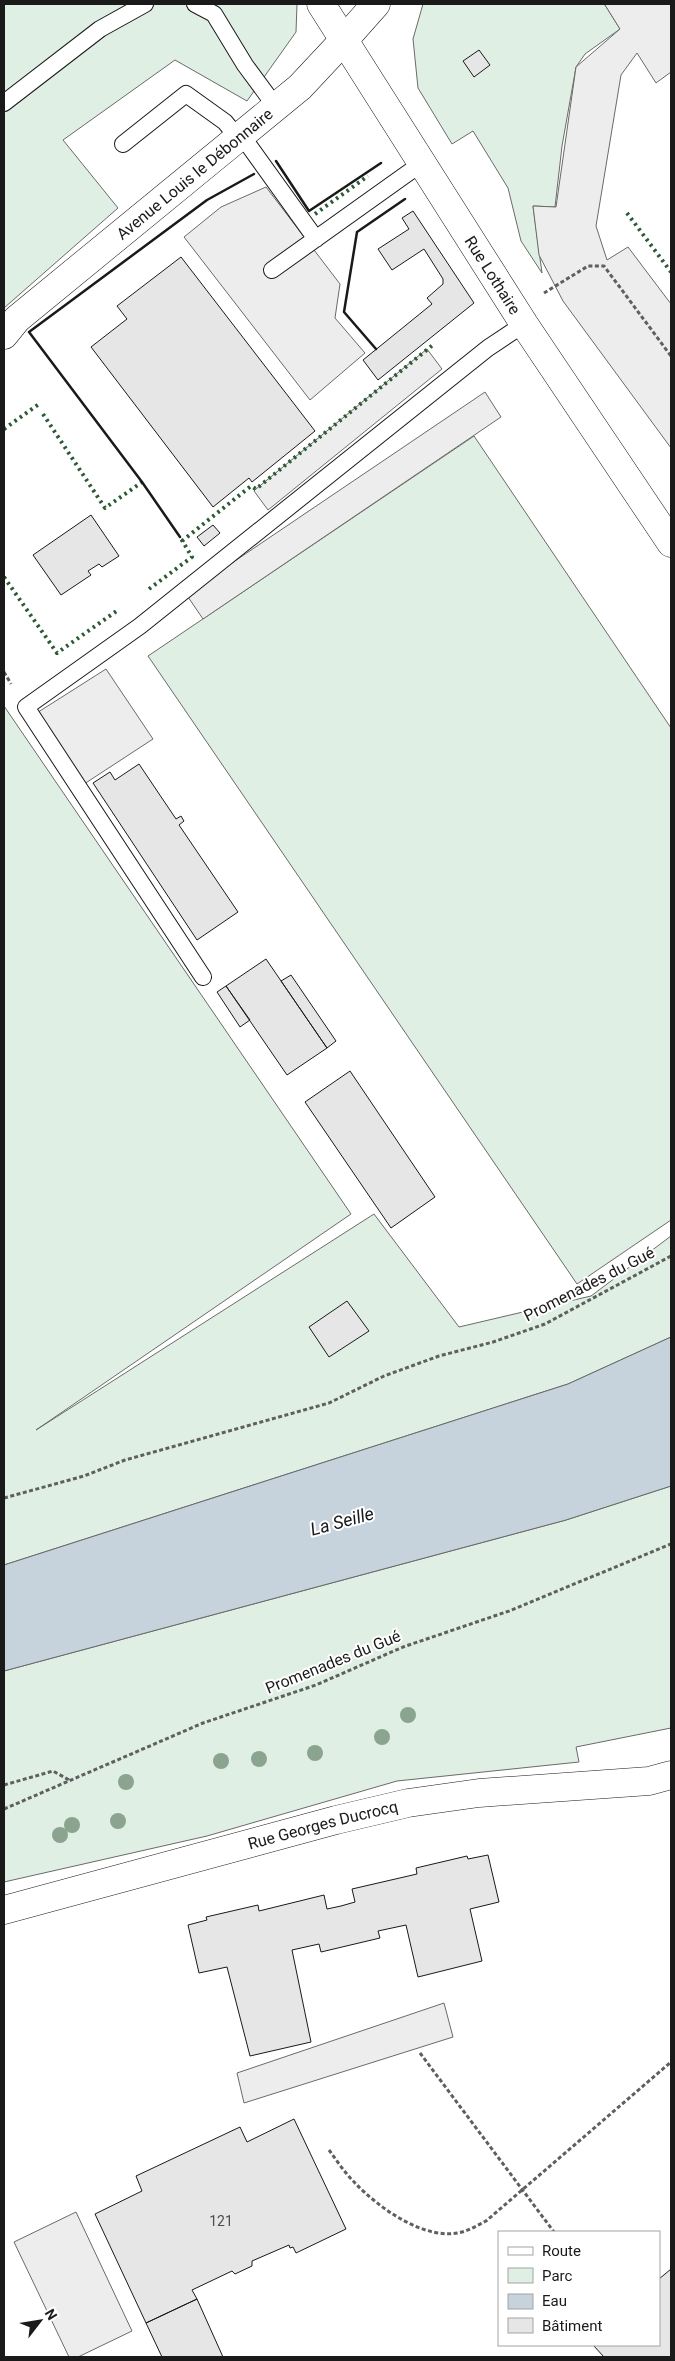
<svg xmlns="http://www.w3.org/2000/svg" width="675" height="2361" font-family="Roboto,sans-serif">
	<rect width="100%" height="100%" fill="#fff"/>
	<!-- green -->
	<path fill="#e0efe3" stroke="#6a6a6a" d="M4,4h293l-1,28 -49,69 -72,-41 -112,80 55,68 -114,100z
		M423,4h183l-1,1 15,24 -35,25 -9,13 -14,79 -7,61 -22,-1 9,67 -21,-32 -13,-53 -35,-57 -21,13 -34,-56 -5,-49z
		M474,436l197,292v492l-94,64 -429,-628z
		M4,706l347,508 -315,216 338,-216 85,113 132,-31 80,-60v101l-103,47 -564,181z
		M671,1486v242l-95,19 3,15 -182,19 -190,55 -203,46v-211l562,-151z"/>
	<!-- parking -->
	<path fill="#ededed" stroke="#6a6a6a" d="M606,4h65v68l-15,11 -19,-30 -16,22 -25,151 11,34 21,-13 43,57v144l-108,-147 -24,-46 -6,-49 23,1 20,-140 44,-38 -15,-24z
		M266,187l74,97 -5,34 30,35 -55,47 -126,-163 37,-30z
		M427,349l15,20 -174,141 -14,-19 2,-2z
		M485,392l16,25 -298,202 -17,-25z
		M106,669l47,70 -75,49 -46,-72z
		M444,2003l9,34 -209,66 -7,-30z
		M76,2212l56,119 -54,26h-9l-55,-115z"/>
	<!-- water -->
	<path fill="#c6d2dc" stroke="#6a6a6a" d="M671,1337v149l-105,34 -562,151v-106l564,-181z"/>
	<!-- building -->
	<path fill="#e6e6e6" stroke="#1a1a1a" d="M479,50l11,15 -16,12 -11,-16z
		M413,211l61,92 -96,77 -15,-20 69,-56 -5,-6 16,-14v-5l-19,-30 -32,21 -14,-21 31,-20 -7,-11z
		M181,257l134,174 -63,51 -3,-4 -36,29 -122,-160 36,-28 -10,-13z
		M91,515l28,41 -17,11 -3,-3 -11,7 3,4 -30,20 -28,-40z
		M213,525l7,8 -16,13 -7,-9z
		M139,764l37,55 5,-3 3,5 -5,4 59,87 -41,28 -104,-157 17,-11 5,8z
		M266,959l61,89 -40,27 -61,-89z
		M291,975l45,66 -9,7 -46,-67z
		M226,986l24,34 -10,7 -23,-35z
		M350,1071l85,126 -44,31 -86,-126z
		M347,1301l22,30 -40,26 -20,-30z
		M488,1855l11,47 -29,7 12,52 -64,16 -12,-52 -28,6 2,7 -59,14 -2,-8 -27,6 19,92 -61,14 -23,-89 -28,6 -11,-48 19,-5 -1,-3 52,-12 1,6 65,-16 3,14 14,-3 14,-4 -3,-13 65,-15 -1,-6 51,-12 1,3z
		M294,2119l52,110 -50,24 -3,-6 -3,1 -1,-3 -37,16v5l-17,8 -3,-3 -40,19 5,9 -51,24 -51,-109 47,-23 -6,-15 104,-49 7,15z
		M671,2269v88h-67l-11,-12h66v-66z
		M197,2299l26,58h-61l-16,-34z"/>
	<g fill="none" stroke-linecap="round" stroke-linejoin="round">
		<defs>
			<path id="service" d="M195,4l19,10 31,51 31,42
				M4,103l96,-74 45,-25
				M242,136l74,103
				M123,144l63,-50 39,28 13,16
				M272,270l150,-107
				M203,977l-177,-270 114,-81 348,-278 36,-24"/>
			<g id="minor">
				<path id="s1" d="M4,335l13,-16 283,-232 44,-47"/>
			</g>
			<g id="tertiary">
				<path id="s2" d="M321,4l203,320 147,219"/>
				<path d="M344,40l32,-36"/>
				<path id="s3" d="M4,1910l332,-90 72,-17 71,-10 170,-12 22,-6"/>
			</g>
		</defs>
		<!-- service casing -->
		<use href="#service" stroke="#1a1a1a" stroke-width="18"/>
		<!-- minor casing -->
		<use href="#minor" stroke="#1a1a1a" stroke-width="29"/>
		<!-- tertiary casing -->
		<use href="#tertiary" stroke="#1a1a1a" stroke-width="29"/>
		<!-- path -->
		<path stroke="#5f5f5f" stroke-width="3" stroke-dasharray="4 2.5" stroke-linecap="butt" d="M544,293l44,-27h16l67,90
			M4,672l7,12
			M4,1498l80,-22 41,-16 204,-57 55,-27 55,-20 54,-14 52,-18 126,-68
			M4,1785l49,-14 18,10
			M4,1809l199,-86 113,-38 87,-38 106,-36 162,-67
			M420,2053l134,179
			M329,2150c8,11 16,23 26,33 23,24 70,59 107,49 8,-2 16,-7 24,-11l185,-159"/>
		<!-- service -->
		<use href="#service" stroke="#fff" stroke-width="16"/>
		<!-- minor -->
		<use href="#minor" stroke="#fff" stroke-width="28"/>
		<!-- tertiary -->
		<use href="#tertiary" stroke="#fff" stroke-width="28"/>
		<!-- hedge -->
		<path stroke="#2b5a34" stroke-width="4" stroke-dasharray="2.5 4" stroke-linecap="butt" d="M627,213l44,59
			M315,214l53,-38
			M43,414l62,94 37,-26
			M4,429l35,-25
			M182,541l69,-55 5,3 178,-145
			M4,577l53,76 61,-43
			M149,589l43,-32 -12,-20"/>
		<!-- wall -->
		<path stroke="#1a1a1a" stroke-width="2.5" d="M276,161l33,50 72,-48
			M376,349l-32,-37 13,-80 48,-33
			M180,537l-38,-55 -113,-150 178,-132 47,-26"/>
	</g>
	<!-- trees -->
	<g fill="#8aa48f">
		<circle cx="408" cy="1715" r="8"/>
		<circle cx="382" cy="1737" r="8"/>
		<circle cx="315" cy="1753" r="8"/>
		<circle cx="259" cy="1759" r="8"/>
		<circle cx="221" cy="1761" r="8"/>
		<circle cx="126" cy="1782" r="8"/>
		<circle cx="118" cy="1821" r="8"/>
		<circle cx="72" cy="1825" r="8"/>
		<circle cx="60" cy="1835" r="8"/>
	</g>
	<g text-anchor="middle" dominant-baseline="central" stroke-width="4" stroke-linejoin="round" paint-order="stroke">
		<!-- number labels -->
		<g font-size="14" fill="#4d4d4d">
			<text x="221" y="2221">121</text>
		</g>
		<!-- street labels -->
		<g font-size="16" fill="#1a1a1a" stroke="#fff">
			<text stroke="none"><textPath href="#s1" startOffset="250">Avenue Louis le Débonnaire</textPath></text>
			<text stroke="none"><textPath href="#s2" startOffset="321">Rue Lothaire</textPath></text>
			<text transform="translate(589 1284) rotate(-27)">Promenades du Gué</text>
			<text transform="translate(333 1662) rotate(-22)">Promenades du Gué</text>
			<text stroke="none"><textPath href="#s3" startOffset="330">Rue Georges Ducrocq</textPath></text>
		</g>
		<!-- water labels -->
		<g font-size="18" font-style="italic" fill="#1a1a1a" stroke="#fff">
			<text transform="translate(342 1521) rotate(-15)">La Seille</text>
		</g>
	</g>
	<!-- border -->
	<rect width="675" height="2361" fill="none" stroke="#1a1a1a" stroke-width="10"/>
	<!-- legend -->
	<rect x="498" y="2231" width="162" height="115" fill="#ffffff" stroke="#a3a3a3"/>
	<rect x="508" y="2247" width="25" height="8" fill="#ffffff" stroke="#a3a3a3"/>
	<text x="542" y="2256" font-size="15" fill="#1a1a1a">Route</text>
	<rect x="508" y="2268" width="25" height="15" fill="#e0efe3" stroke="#a3a3a3"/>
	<text x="542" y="2281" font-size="15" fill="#1a1a1a">Parc</text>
	<rect x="508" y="2294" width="25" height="15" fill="#c6d2dc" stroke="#a3a3a3"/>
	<text x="542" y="2306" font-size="15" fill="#1a1a1a">Eau</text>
	<rect x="508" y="2318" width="25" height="15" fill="#e6e6e6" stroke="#a3a3a3"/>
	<text x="542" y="2331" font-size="15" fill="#1a1a1a">Bâtiment</text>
	<!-- north arrow -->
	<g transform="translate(40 2321) rotate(59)" stroke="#ffffff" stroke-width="4" paint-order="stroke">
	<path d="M0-4L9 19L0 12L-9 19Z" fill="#1a1a1a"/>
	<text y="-8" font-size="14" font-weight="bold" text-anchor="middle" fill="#1a1a1a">N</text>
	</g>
</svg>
